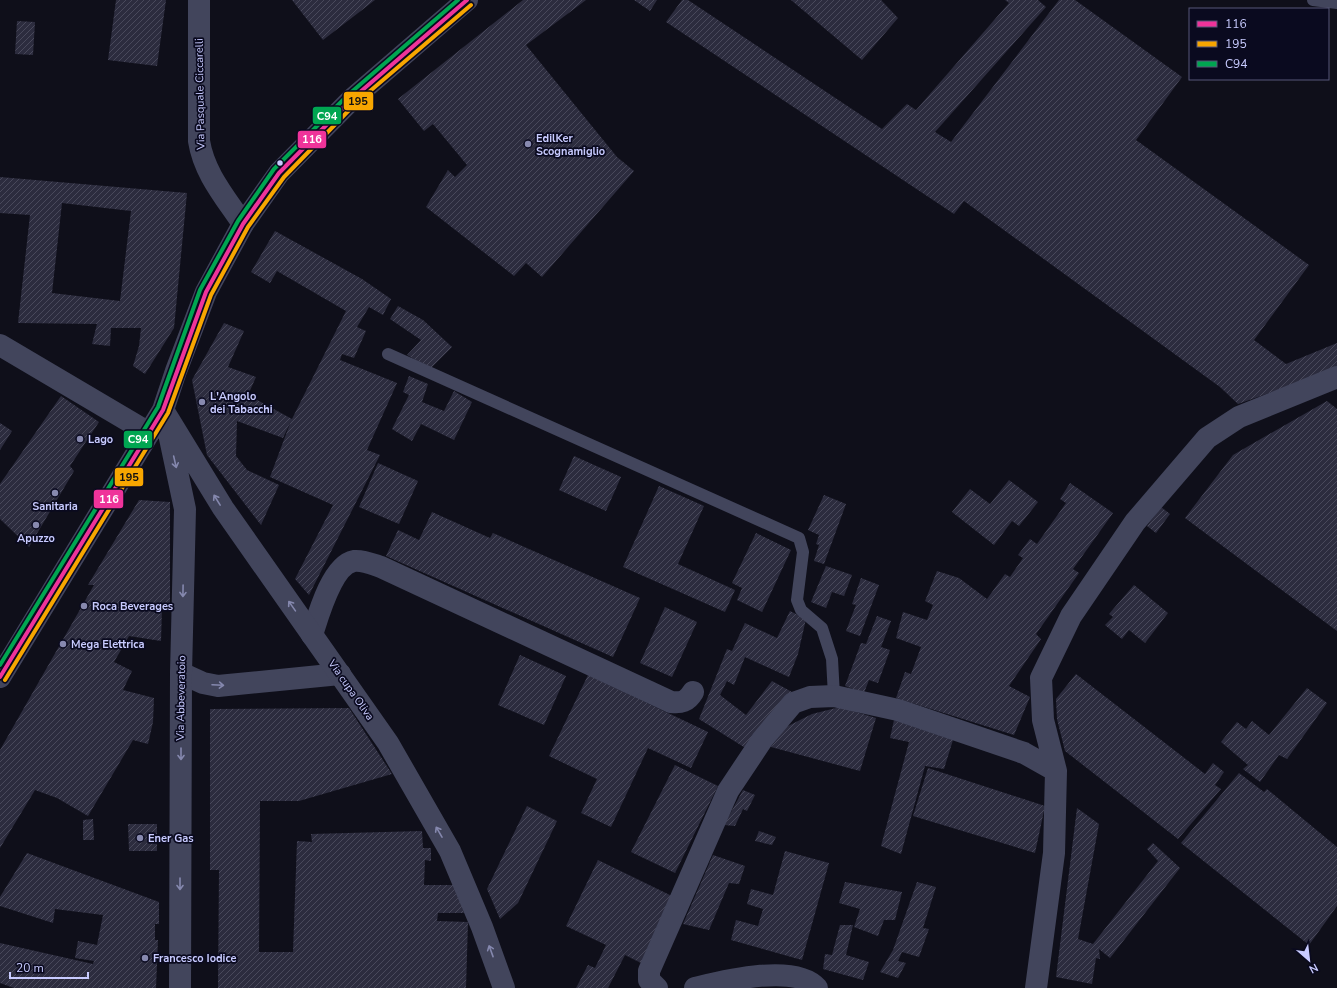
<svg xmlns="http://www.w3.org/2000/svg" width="1337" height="988" font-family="'Nunito Sans',sans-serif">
	<defs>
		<pattern id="building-hatch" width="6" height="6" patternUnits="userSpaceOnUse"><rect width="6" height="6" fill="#2c2c3e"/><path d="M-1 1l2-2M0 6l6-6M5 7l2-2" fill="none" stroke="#49495b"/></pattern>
	</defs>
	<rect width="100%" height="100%" fill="#0f0f1a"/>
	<!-- building -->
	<path fill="url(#building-hatch)" fill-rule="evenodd" d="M116,0h50l-9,66 -49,-6z
		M292,0h83l-52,40z
		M523,0h63l-60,45 91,112 17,14 -92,106 -16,-14 -12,13 -88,-69 22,-37 7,7 12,-12 -34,-41 -9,7 -26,-32z
		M634,0h23l-7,11z
		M682,0h6l194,129 25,-25 9,6 93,-107 -4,-3h33l8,7 -111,125 16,10 108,-142h16l107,77 -46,63 173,125 -55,75 32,24 51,-21v26l-99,35 -18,-17 -256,-186 -10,13 -288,-192z
		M791,0h90l17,18 -36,42z
		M17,21l18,1 -2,33 -18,-1z
		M0,177l187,16 -13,135 -29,46 -12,-8 6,-20 2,-18h-30l-1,18 -18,-2 5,-20 -79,-1 12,-108 -30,-2zM62,203l69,8 -11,90 -68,-8z
		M275,231l87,48 29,20 -8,16 -14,-8 -12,20 9,4 -12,27 -12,-4 -2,6 57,23 -30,67 13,5 -71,140 -14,-16 38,-74 -63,-28 21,-56 -8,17 -46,-17 -1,35 11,14 32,15 -18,40 -54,-70 -15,-75 32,-57 20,8 -16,36 28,10 -8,18 44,24 54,-108 -69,-40 -7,12 -19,-11z
		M398,306l25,14 29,27 -22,22 -23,-14 14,-15 -31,-21z
		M409,376l19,8 -6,18 22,9 10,-20 18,11 -18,38 -33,-16 -9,17 -20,-12 17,-34 -6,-3z
		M61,396l38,26 -29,44 4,5 -45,76 -29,-28v-35z
		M1327,401l10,8v222l-152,-113 48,-63z
		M0,423l12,8 -12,19z
		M574,456l47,21 -15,34 -47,-21z
		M378,463l40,18 -19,43 -40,-17z
		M1009,480l29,22 -19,24 -7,-5 -18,24 -42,-33 18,-23 20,15z
		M1070,483l43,30 -40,56 6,4 -43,61 5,5 -32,47 21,11 -16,38 -118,-37 9,-26 6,2 10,-27 -25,-9 7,-26 24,8 6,-15 -8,-4 12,-30 22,7 28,21 18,-25 5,3 13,-19 -5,-3 12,-16 7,5 29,-41 -6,-4z
		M659,486l45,20 -26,58 57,26 -10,22 -102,-45z
		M824,495l22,9 -22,60 -10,-3 5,-16 -3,-1 3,-9 -11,-5z
		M139,500l31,2v107l-8,-1 -1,33 -32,-5 -15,26 18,9 -9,19 31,8 -1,24 -5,22 -15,-4 -45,76 -31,-18 -22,-8 -35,58v-98l94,-165h-6z
		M1161,507l9,7 -14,19 -9,-7z
		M432,512l58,26 3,-5 147,65 -27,59 -227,-101 12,-26 21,10z
		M756,533l35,17 -29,62 -25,-12 5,-12 -10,-5z
		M826,566l26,9 -8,21 -12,-4 -6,16 -15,-6z
		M861,578l18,7 -19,51 -14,-5 10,-26 -4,-1z
		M1134,585l34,28 -23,30 -16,-13 -7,9 -17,-14 8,-8 -4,-3z
		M665,607l32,15 -25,55 -32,-14z
		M790,611l16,8 -8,35 -9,23 -44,-20 -11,28 -7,-4 -7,14 26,20 26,-34 20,11 -45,57 -48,-30 28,-70 5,2 13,-28 32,15z
		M877,616l14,5 -10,26 9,3 -12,33 -9,-3 -5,13 -19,-7 16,-43 5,1z
		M520,655l46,21 -22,49 -46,-20z
		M1076,674l129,100 8,-11 11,9 -9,13 6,4 -43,50 -113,-88 -8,-32 -1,-20z
		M588,675l120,57 -17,36 -43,-20 -37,79 -30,-14 16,-34 -48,-23z
		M1307,688l20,15 -40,56 -8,-4 -19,27 -17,-13 5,-4 -27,-23 16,-20 9,7 6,-8 17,14z
		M840,707l36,11 -16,53 -89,-24 15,-20 26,-13z
		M349,708l43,66 -93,27h-39l-1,151h34l4,-111 15,1 -1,-8 111,-3 1,17h8v13l-6,-1 -1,25h31l9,28h-26l-1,8 31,1 -2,66h-248l1,-118h-9v-161z
		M894,720l59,20 -9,29 -19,-3 -24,88 -20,-8 28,-104 -19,-4z
		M675,765l43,21 -43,87 -44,-21z
		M928,768l117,38 -10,47 -122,-37z
		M1239,773l25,19 3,-3 70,58v59l-28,39 -128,-102z
		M743,790l12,5 -8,16 -4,-2 -8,17 -11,-1z
		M527,806l30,15 -39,82 -18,16 -13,-30z
		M1077,808l22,16 -21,115 15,5 65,-83 -11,-12 6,-6 27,25 -70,90 -11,-9 1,10 -4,-1 -4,26 -36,-7z
		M93,819l1,21h-11v-20z
		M128,824h29v27h-28z
		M759,831l17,6 -4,8 -17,-4z
		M785,851l44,12 -27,97 -71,-20 5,-20 22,6 5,-17 -16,-5 4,-15 22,6z
		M27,853l132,49v22h-4v16h3l-2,48h-142l-14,-5v-40l93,21 1,-3 -19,-3 3,-17 19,4 6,-30 -48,-6 -2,14 -53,-17v-9z
		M713,855l32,11 -6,18 -10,-1 -20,47 -26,-6z
		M598,860l76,37 -33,66 -16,-8 -17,33h-32l12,-23 7,3 11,-23 -40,-19z
		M845,882l57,10 -7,28h-11l-6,16 -24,-9 6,-18 -21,-6z
		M917,882l19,5 -13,41 6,1 -10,28 -17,-5 -4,9 8,2 -8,15 -18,-6 13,-22z
		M840,925h13l-7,30 23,7 -6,18 -40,-11 2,-15 7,1z"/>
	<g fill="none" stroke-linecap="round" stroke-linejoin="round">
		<!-- service -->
		<path stroke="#42455c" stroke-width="12" d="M1313,0l24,3
			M388,354l411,184 4,14 -6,48 4,10 21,18 10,31 2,37"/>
		<!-- minor -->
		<path stroke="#42455c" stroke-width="22" d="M199,0v141c5,32 26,56 44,83
			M0,345l149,88
			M312,635c6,-19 20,-70 42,-74 9,-1 18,3 27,6l290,135c10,1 16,0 22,-10
			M181,673l22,10 15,3 122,-12
			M657,988l-8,-8v-9l79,-180 34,-51 31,-37 17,-6 24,-1 64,14 126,43 32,18
			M695,988c29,-7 100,-25 122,0
			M1036,988l18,-135 2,-82 -13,-51 -2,-42 30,-62 64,-94 72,-84 32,-21 98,-40"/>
		<!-- tertiary -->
		<path stroke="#42455c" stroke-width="22" d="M163,410l60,98 165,235 62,108 32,76 22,61
			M168,429l17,80 -4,164 -1,315
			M0,677l163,-267 13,-39 30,-79 37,-68 36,-51 73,-74 115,-99"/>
		<defs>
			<path id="bus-1" d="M0,677l163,-267 43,-118 37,-68 36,-51 73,-74 115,-99"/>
			<path id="bus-2" d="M5,680l163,-267 43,-118 37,-68 36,-50 72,-74 115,-98"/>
			<path id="bus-3" d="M0,665l158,-258 42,-117 38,-69 36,-52 74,-74 110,-95"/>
		</defs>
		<!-- bus-1 casing -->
		<use href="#bus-1" stroke="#0a0a1f" stroke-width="7"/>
		<!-- bus-2 casing -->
		<use href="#bus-2" stroke="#0a0a1f" stroke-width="7"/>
		<!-- bus-3 casing -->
		<use href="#bus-3" stroke="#0a0a1f" stroke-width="7"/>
		<!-- bus-1 -->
		<use href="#bus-1" stroke="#ef339a" stroke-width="4"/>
		<!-- bus-2 -->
		<use href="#bus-2" stroke="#f7a600" stroke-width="4"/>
		<!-- bus-3 -->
		<use href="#bus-3" stroke="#00a651" stroke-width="4"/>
	</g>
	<!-- one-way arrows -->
	<defs><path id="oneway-shaft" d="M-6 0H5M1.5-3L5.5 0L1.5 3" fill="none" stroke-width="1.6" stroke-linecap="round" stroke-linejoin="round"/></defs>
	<g stroke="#8588ae">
		<use href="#oneway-shaft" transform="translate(175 462) rotate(77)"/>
		<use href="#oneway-shaft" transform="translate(217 500) rotate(-122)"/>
		<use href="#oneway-shaft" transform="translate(183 591) rotate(91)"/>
		<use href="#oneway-shaft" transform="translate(292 606) rotate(-125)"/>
		<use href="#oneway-shaft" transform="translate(218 685) rotate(3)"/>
		<use href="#oneway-shaft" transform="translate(181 754) rotate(90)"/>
		<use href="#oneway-shaft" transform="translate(439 832) rotate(-120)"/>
		<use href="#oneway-shaft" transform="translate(180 884) rotate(90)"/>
		<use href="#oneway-shaft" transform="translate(491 951) rotate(-110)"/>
	</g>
	<!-- markers -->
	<g fill="#8789af" stroke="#0a0a1f" stroke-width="1.5">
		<circle cx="528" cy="144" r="4"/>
		<circle cx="202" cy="402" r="4"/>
		<circle cx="80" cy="439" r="4"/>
		<circle cx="55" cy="493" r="4"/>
		<circle cx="36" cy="525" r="4"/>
		<circle cx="84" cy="606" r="4"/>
		<circle cx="63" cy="644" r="4"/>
		<circle cx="140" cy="838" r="4"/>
		<circle cx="145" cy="958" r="4"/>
	</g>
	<circle fill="#c8cbff" stroke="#0a0a1f" stroke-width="1.5" cx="280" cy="163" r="3.5"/>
	<g text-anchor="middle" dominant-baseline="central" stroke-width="3.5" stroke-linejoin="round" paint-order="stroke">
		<!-- street labels -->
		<g font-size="11" fill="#c8cbff" stroke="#0a0a1f">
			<text transform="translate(200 94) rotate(-91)">Via Pasquale Ciccarelli</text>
			<text transform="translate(351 690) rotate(55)">Via cupa Oliva</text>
			<text transform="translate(181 698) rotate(-89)">Via Abbeveratoio</text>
		</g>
		<!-- poi labels -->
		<g font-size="11" font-weight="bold" fill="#c8cbff" stroke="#0a0a1f" text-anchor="start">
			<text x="536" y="138">EdilKer<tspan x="536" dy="13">Scognamiglio</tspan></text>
			<text x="210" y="396">L'Angolo<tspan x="210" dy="13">dei Tabacchi</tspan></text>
			<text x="88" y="439">Lago</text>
			<text x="55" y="506" text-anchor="middle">Sanitaria</text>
			<text x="36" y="538" text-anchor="middle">Apuzzo</text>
			<text x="92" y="606">Roca Beverages</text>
			<text x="71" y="644">Mega Elettrica</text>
			<text x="148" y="838">Ener Gas</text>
			<text x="153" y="958">Francesco Iodice</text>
		</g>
	</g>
	<g stroke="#0a0a1f" stroke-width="1.5">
		<rect x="343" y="91" width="31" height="20" rx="4" fill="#f7a600"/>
		<rect x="312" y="106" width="30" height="19" rx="4" fill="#00a651"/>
		<rect x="297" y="130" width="30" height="19" rx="4" fill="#ef339a"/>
		<rect x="123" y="430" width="30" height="19" rx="4" fill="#00a651"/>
		<rect x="114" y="467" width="30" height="20" rx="4" fill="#f7a600"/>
		<rect x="93" y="489" width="31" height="20" rx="4" fill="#ef339a"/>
	</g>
	<g font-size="11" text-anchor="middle" font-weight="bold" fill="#fff">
		<text x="327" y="120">C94</text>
		<text x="312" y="143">116</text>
		<text x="138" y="443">C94</text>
		<text x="109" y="503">116</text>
	</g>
	<g font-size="11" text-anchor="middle" font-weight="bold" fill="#111">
		<text x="358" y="105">195</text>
		<text x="129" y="481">195</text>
	</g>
	<!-- legend -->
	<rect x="1189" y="8" width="140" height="72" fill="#0a0a1f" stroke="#565779"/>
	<rect x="1197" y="21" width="20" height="6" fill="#ef339a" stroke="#565779"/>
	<text x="1225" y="28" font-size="12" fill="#c8cbff">116</text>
	<rect x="1197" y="41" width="20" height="6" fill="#f7a600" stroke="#565779"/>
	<text x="1225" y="48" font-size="12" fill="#c8cbff">195</text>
	<rect x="1197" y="61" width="20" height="6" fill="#00a651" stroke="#565779"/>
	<text x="1225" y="68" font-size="12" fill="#c8cbff">C94</text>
	<!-- north arrow -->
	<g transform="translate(1309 960) rotate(152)" stroke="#0a0a1f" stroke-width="3" paint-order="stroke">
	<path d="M0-3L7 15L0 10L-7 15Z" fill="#c8cbff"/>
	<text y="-6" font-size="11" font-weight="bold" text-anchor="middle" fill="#c8cbff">N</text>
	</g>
	<!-- scale -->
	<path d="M10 972v6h78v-6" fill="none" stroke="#c8cbff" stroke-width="2"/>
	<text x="16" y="972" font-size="12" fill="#c8cbff" stroke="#0a0a1f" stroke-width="3" paint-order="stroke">20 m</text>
</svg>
